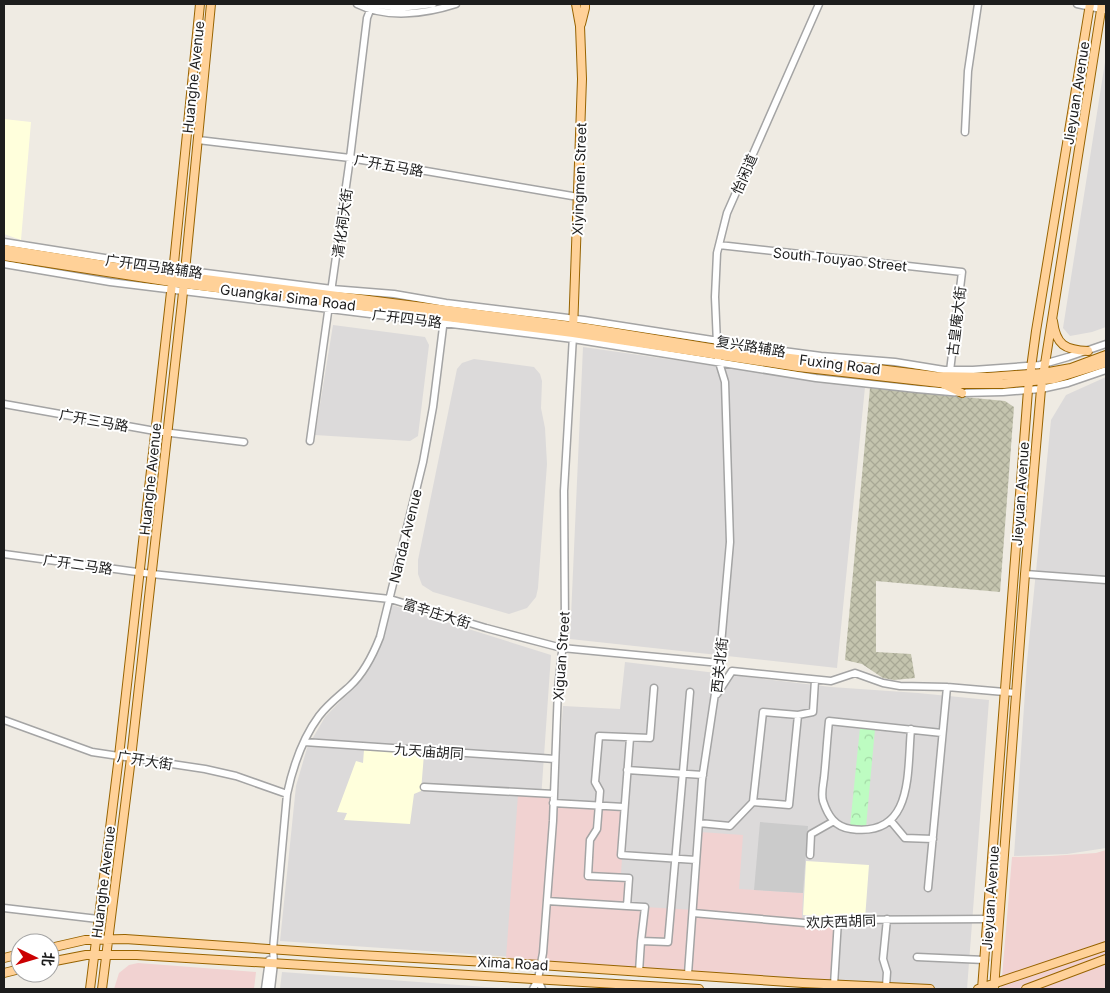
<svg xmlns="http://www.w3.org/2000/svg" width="1110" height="993" font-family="Inter,'Noto Sans SC',sans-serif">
	<defs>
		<pattern id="construction-cross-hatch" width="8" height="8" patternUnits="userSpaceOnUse" patternTransform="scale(1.25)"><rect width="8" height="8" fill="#c4c4ae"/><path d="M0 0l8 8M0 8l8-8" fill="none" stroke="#a8a895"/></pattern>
		<pattern id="park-crowns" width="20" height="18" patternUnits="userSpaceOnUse" patternTransform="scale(1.25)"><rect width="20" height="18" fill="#bdfcc1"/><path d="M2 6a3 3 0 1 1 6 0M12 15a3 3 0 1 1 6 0" fill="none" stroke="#a2d8a5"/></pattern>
	</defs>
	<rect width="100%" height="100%" fill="#efebe3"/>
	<!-- residential -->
	<path fill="#dcdada" d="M1106,56v271l-14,5 -22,4 -7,-8z
		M333,325l92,12 4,8 -11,91 -8,5 -95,-6z
		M583,347l282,40 -28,281 -267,-29z
		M474,359l60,8 6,7 2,7 -1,27 4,20 2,36 -9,124 -2,9 -9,11 -18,6 -76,-22 -11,-7 -4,-11v-14l39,-191 5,-6z
		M1106,377v471l-39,6 -53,2 13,-194 24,-242 15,-25z
		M392,605l159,50 -21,303 -250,-17 16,-155 11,-38 18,-31 40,-41z
		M625,662l206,25 87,6 71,7 -22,289h-94l-329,-19 19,-264 57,3z
		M282,972l231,17h-233z"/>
	<!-- commercial -->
	<path fill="#f1d2d1" d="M518,795l32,2 13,9 62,4 -4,64 9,1 -2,31 67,4 5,-78 43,3 -4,54 64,4 -1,25 34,3 -4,59 -326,-22z
		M1106,850v139h-105l11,-132 39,-1 45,-3z
		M138,963l118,9 -2,17h-140l5,-16 10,-8z"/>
	<!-- education -->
	<path fill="#ffffdc" d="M4,119l27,3 -10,118 -17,-6z
		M364,750l52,1v3h8l-3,37 -7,3 -4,30 -66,-4 3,-7 -10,-1 19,-51 7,2z
		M806,861l63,4 -4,54 -62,-4z"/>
	<!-- religious -->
	<path fill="#cbcbcb" d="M760,822l48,4 -5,67 -49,-3z"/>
	<!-- construction -->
	<path fill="url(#construction-cross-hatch)" d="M870,388l135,13 9,6 -14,185 -124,-11v71l35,2 4,24 -21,2 -11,-2 -21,-14 -17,-4z"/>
	<!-- park -->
	<path fill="url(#park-crowns)" d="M860,728l15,1 -9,98 -16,-1z"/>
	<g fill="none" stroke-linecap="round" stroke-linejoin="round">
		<defs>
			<path id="minor" d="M357,4c30,15 68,10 99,0
				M371,4l29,4 33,-4
				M1077,4l29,6
				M965,132l3,-61 10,-67
				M198,140l152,18 228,39
				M4,242l170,27 158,20 62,5 52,9 138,17 199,31 38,5 74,6 49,8h29l67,-5 28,-8 38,-13
				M719,245l243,27 -12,99
				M4,264l106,18 463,57 243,39 101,11 45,4 41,-1 38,-3 27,-6 38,-13
				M331,292l19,-134 17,-140 5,-13
				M717,344l-2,-47 2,-44 10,-40 92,-209
				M4,404l151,27 89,11
				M310,441l19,-136
				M4,554l148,20 238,25 96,29 76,20 158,15
				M1025,574l81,6
				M717,694l15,-23 99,10 24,-8 28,10 17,3 47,1 69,6
				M4,720l88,32 113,17 31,7 51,18
				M911,729c-4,43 3,109 -60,100 -16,-2 -23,-13 -28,-28 -2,-7 0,-16 1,-23 2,-19 3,-38 5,-57l113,12
				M630,738l-9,117 75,5
				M304,742l251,17
				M627,770l76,5
				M424,787l130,7
				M753,802l36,3 9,-90
				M553,803l71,4
				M890,820l15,18 28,1
				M699,823l31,3 23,-24 10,-90 35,3 15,-3 2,-32
				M810,855l1,-21 23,-13
				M928,888l19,-201
				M547,901l80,5
				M4,908l94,11
				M693,913l112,10 27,-3 157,-1
				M641,941l4,-34 -18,-1 2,-28 -41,-2 2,-36 7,-11 3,-38 -5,-9 4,-46 51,2 4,-50
				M917,957l68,3
				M639,972l2,-31 27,1 22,-250
				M688,974l14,-194 17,-113 11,-125 -5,-160 -7,-23
				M538,979l4,10
				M834,985l4,-65
				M886,987l1,-15 -4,-13 4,-40
				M265,989l4,-29
				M271,989l3,-26 -1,-14 14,-155c6,-28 15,-55 32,-78 9,-12 20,-20 31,-30 14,-13 23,-31 30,-49l43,-175 10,-55 11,-88
				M533,989l5,-10 5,-26 10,-132 5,-132 7,-65 -1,-133 9,-155"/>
			<path id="major" d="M581,24l4,-16v-4
				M4,249l131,21 452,58 130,21 218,27 53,1 55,-4 28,-5 35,-13
				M4,256l180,28 389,49 225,34 150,17h56l50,-5 52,-16
				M1053,321c3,24 12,29 35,30
				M573,331l9,-252 -2,-53 -4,-22
				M943,384l19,9
				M50,948l35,-8 40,-1 216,15 199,11 263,18 127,6
				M4,958l16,-4
				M50,962l36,-7h51l562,34
				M4,973l16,-4
				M90,989l29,-233 53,-473 28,-279
				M102,989l29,-231 51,-456 29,-298
				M978,989l128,-43
				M982,989l46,-599 8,-59 54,-327
				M994,989l31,-415 16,-185 61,-385
				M1026,989l80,-30"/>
		</defs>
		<!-- minor casing -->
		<use href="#minor" stroke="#a4a4a4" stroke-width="9"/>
		<!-- major casing -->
		<use href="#major" stroke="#976300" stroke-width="10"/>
		<!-- minor -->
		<use href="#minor" stroke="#fff" stroke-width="6"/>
		<!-- major -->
		<use href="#major" stroke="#ffd198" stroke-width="8"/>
	</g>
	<g text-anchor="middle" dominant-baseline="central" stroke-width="4" stroke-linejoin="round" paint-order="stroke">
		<!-- street labels -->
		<g font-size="14" fill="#1d1d1d" stroke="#fff">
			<text transform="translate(193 77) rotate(-84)">Huanghe Avenue</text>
			<text transform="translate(1076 93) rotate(-81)">Jieyuan Avenue</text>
			<text transform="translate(389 165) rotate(10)">广开五马路</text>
			<text transform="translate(744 174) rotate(-66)">怡闲道</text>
			<text transform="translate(579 179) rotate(-88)">Xiyingmen Street</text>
			<text transform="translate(342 223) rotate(-82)">清化祠大街</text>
			<text transform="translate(840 259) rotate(6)">South Touyao Street</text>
			<text transform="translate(154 266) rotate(8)">广开四马路辅路</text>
			<text transform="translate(288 297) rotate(7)">Guangkai Sima Road</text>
			<text transform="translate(407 318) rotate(7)">广开四马路</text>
			<text transform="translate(956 321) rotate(-83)">古皇庵大街</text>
			<text transform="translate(751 346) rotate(9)">复兴路辅路</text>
			<text transform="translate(840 364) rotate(7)">Fuxing Road</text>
			<text transform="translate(94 420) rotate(10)">广开三马路</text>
			<text transform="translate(150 479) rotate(-84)">Huanghe Avenue</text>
			<text transform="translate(1020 494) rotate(-86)">Jieyuan Avenue</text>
			<text transform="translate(405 536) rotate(-76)">Nanda Avenue</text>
			<text transform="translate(78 564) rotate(8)">广开二马路</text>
			<text transform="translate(437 613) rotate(17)">富辛庄大街</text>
			<text transform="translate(561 656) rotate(-86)">Xiguan Street</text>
			<text transform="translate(719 665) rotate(-84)">西关北街</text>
			<text transform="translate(429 751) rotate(4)">九天庙胡同</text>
			<text transform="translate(145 760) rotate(9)">广开大街</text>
			<text transform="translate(103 882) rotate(-83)">Huanghe Avenue</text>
			<text transform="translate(990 898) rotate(-86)">Jieyuan Avenue</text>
			<text transform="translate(841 921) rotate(-2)">欢庆西胡同</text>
			<text transform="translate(513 963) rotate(3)">Xima Road</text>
		</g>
	</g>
	<!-- border -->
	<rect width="1110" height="993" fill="none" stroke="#1d1d1d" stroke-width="10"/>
	<!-- north arrow -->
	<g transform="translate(35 958) rotate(95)"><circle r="24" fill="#ffffff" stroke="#a5a5a5"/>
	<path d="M0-4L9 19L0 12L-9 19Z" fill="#cb0002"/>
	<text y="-8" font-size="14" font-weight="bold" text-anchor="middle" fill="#1d1d1d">北</text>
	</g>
</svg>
